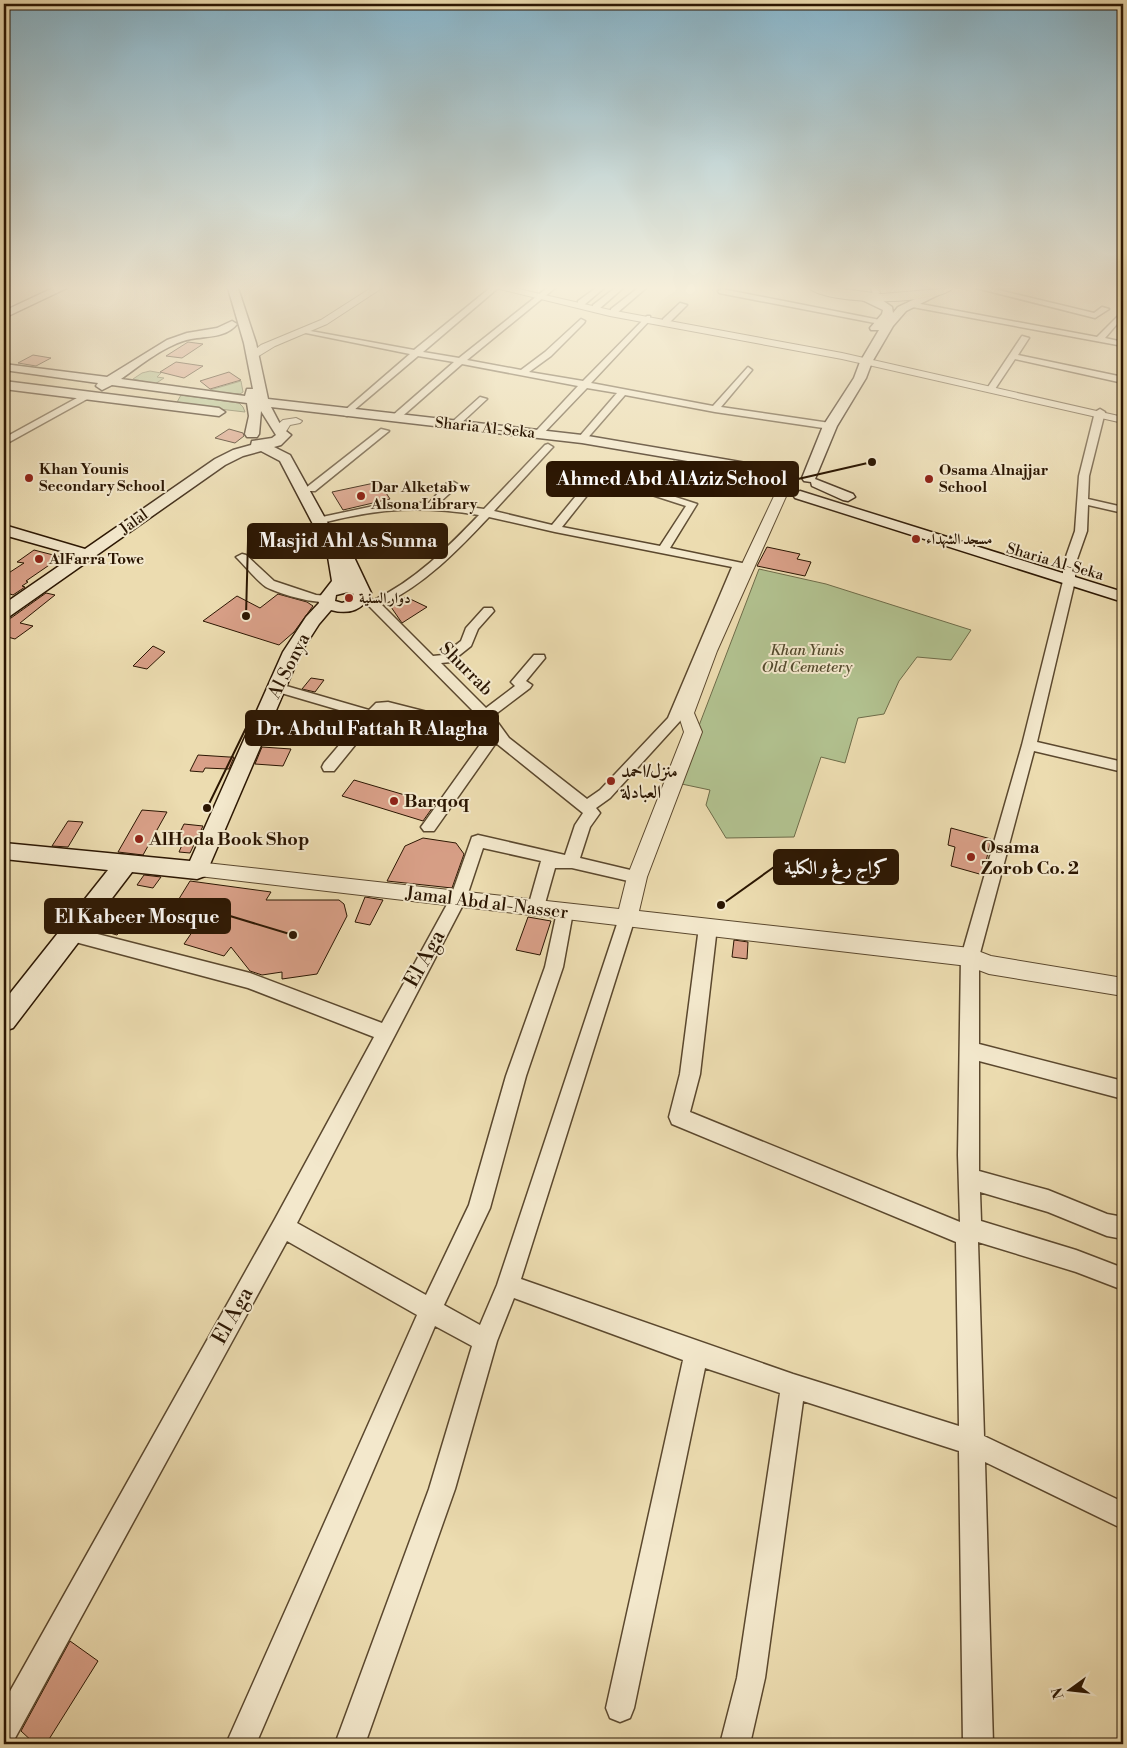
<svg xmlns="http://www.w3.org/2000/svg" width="1127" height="1748" font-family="'Libre Bodoni',Amiri,serif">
	<rect width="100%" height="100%" fill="#ecdcb0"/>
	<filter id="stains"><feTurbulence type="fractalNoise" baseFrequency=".004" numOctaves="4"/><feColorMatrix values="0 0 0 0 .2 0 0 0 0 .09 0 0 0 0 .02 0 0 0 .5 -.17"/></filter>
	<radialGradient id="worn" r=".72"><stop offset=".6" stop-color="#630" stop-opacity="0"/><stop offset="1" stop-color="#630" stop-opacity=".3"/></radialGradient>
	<!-- green -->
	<path fill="#b2c290" stroke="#6e6c49" d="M150,371l11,2 -4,4 7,1 -9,6 -22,-5 9,-6z
		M241,381l2,11 -3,2 -29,-2 -1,-2z
		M181,395l58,8 4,4 2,5 -69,-8z
		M759,569l67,15 145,46 -20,30 -34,-3 -18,24 -15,33 -26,4 -13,45 -24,-6 -27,80 -68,1 -20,-33 4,-15 -33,-7z"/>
	<!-- building -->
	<path fill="#d9a088" stroke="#2b1602" d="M188,342l15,2 -21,14 -16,-2z
		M33,355l18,3 -15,8 -18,-3z
		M176,362l27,4 -19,12 -24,-6z
		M229,372l12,8 -31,9 -10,-8z
		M229,429l14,4 1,3 -9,7 -20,-5z
		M379,482l11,17 -47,11 -11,-18z
		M767,547l33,7 -3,5 14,3 -6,14 -48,-10z
		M34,550l27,7 -35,24 2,1 -6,4 3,1 -12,8 -9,-3v-16l20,-13 -7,-1z
		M46,593l9,2 -35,28 13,3 -18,13 -11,-3v-17l7,-1z
		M278,594l29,8 6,4 -19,26 -15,13 -76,-24 34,-25 23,12z
		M406,597l21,10 -25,16 -11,-16z
		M153,646l12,6 -18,17 -14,-3z
		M311,678l13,2 -9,12 -13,-3z
		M262,747l29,2 -8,17 -28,-2z
		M198,755l31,2h5l-5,12 -24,-1 -2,4 -13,-1z
		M354,780l61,18 20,6 -12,17 -81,-25z
		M142,810l25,2 -24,43 -25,-3z
		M68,821l15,1 -15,25 -16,-1z
		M184,824l19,2 -13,27 -11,-1 6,-14h-8z
		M951,828l40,11 -8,36 -32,-9 4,-19 -7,-2z
		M423,838l33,5 8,11 -12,34 -65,-7 18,-35z
		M144,875l17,2 -8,11 -16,-3z
		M190,881l81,11 -5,8h73l5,4 3,12 -30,58 -35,5v-7l-20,3 -12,-4 -19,-24 -7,9 -40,-12 17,-25 -32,-4z
		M365,897l18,3 -13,25 -15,-3z
		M110,907l24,7 -17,21 -25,-7z
		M528,917l23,4 -11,34 -24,-5z
		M734,940l14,2 -1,17 -15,-2z
		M70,1641l28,20 -52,83h-11l-14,-13z"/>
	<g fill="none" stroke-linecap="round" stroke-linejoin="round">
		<defs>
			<path id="minor" d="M490,288h8l-75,64 36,6 88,-70h8l-88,72 54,10 24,-18 36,-33 4,2 -1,2 -33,33 -22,16 54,9 64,-65h3v4l-59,63 122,23 35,-39 4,3 -31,37 109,16 5,3 -5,3 -115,-17 -90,-17 -40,46h-6v-4l38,-44 -30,-5 -45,47h-6v-4l42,-45 -116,-22 -64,56h-6v-4l62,-54 -36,-6 -71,60 -3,-1v-4l66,-57 -109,-22 4,-2 109,20z
				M596,288h8l-20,17h-6v-4z
				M615,288h8l-24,21h-6v-4z
				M638,288h8l-29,25h-6v-4z
				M871,288h7l2,5 -7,2z
				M976,288h14l104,25 8,-6 7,2 -14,9z
				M722,289l158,31 4,2 -4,2 -161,-31 -1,-2z
				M910,302l187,35 26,-26v6l-18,21 18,4v4l-216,-40 -1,-2z
				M680,303l7,2 -18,18h-6v-4z
				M1022,336l7,2 -11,17 105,22v6l-108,-24 -20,30h-6l-1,-2z
				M86,393l4,3 -1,2 -85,47v-7z
				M480,397l7,2 -29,27h-6v-4z
				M1100,409l5,3 -16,64 -1,23 35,8v6l-35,-8 -1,26 -12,34v16l-38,161 86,20v10l-89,-21 -55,206v87l144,37v18l-144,-38v110l69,19 59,24 16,3v22l-16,-3 -59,-24 -68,-20 1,29 95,29 47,18v22l-47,-18 -98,-30 6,194 139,66v27l-138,-67 8,282h-30l-4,-293 -156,-50 -38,277 -15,66h-30l17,-66 43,-285 -75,-25 -71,340 -4,10 -10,4 -10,-4 -4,-10 77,-348 -169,-62 -17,43 -42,148 -90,255h-30l94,-255 43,-143 -37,-20 -179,418h-30l191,-429 -130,-74 -273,499 -10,4v-42l271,-483 99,-182 -126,-49 -184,-49 -3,-5 3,-5 6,-2 180,46 132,50 68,-124 22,-62 6,-2 87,20 10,-30 8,-12 -87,-70 -62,88h-10l-3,-4 3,-4 60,-84 -46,-16 -50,-13h-3l-8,8 -43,53h-10l-2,-4 2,-4 39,-46 -92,-27 -2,-3 2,-3 5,-1 93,27 7,-7 12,-1 59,15 42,14 -9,-13 -110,-111 -12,-7 6,-4 10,4c42,-20 73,-52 105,-85 -58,-9 -96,-7 -153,7l-4,-1v-4l66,-14h41l18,-20 7,-1 5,3 -20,18 45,6 61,-64 3,-1 5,3 -2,2 -57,62 58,14 28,-34 4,-1 5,3 -27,34 98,19 26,-40 -34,-11 17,-30 5,-3 5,3 -16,28 34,11 -27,44 77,16 6,3 -6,3h-5l-61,150 -71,78 -14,10 4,5 -10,14 -10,31 63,15 2,4 -2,4 -6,2 -65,-15h-17l-11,39 -2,5 -6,2 -6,-2 -2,-5 13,-46 -58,-13 -17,51 -169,324 129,72 43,-90 37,-129 39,-109 12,-55 2,-5 6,-2 6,2 2,5 -10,55 -37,109 -36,132 -46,97 36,20 17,-40 122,-367 2,-5 6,-2 6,2 2,5 -114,361 272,95 166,52 -3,-184 -284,-118 -3,-7 11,-43 19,-147 3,-5 6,-2 6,2 3,5 -17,147 -10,38 270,110 -2,-67 3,-198 61,-212 41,-164v-16l12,-34 4,-55 16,-64zM489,517l66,15 177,35 -64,151 -68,72 -13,9 -78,-61 -16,-22 37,-28 2,-3 -6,-4 19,-23 -1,-3h-10l-23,27 4,4 -29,22 -45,-45 10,-1 20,-16 7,-17 16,-18 -2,-3h-8l-18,20 -5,13 -18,14 -10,1 -51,-51c43,-21 75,-54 107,-88z
				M381,429l8,2 -74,60h-8v-4z
				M242,554l4,1 28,26 42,14 14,1 2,3c-8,9 -55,-6 -66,-12 -10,-7 -19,-19 -28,-28l-2,-2z"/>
			<path id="tertiary" d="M371,288h11l-55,36 -52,22 -18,11 -9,-2 13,-10 60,-25z
				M496,288h18l96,22 232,43 281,64v6l-281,-64 -232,-43z
				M296,418l6,3 -2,2 -10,2 -5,8h-8v-8l6,-5z
				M782,488l6,4 -71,159 -23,62 8,19 -55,145 -8,34 331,37 21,8 132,22v18l-134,-22 -21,-8 -778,-91 -3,-5 3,-5 7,-3 422,47 8,-32 57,-145 -6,-19 23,-62 75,-159z"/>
			<path id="secondary" d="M53,288h14l-63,30v-7z
				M228,288h10l18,55 12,56 314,36 205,35 7,4 -7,4 -205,-35 -311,-36 11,21 9,7 -10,10 -7,2 16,8 52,94 8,1 2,3 19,40c-7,17 -22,22 -40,17l-12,14 -18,28 -96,224 -8,3 -65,-7 -119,156 -9,3v-30l104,-131 -104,-11v-16l186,18 93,-209 23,-35 13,-14 -1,-4 14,-18 -5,-30 -47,-90 -19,-10 -18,5 -18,9 -215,151 -6,1v-13l71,-49 -71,-20v-10l81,24 130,-90 18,-9 18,-5 1,-4 20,-3 4,-3 -15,-24 -2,23 -2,3h-10l-2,-3 4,-18 -2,-13 -135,-18 -10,5 -6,-4 2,-3 -94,-13v-6l103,13 60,-37 20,-7 30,-5 15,-7 5,3c-11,14 -30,12 -46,15 -25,5 -50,26 -70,40l124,17 2,-7h6l-9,-46zM348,592l6,2 -2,6 -10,3 -7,-2 1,-6z
				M934,290l4,1v4l-32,16 -13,15 -21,36 -6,16 -29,48 -22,53 38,15 2,3 -7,4 -5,-1 -31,-14 -1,-4 -7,-1 -2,-3 21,-52 31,-48 6,-16 19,-32h-8l-1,-2 12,-14 1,-4 -27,-13 5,-3 21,6 10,7 1,6 5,-6z
				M4,381l215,27 6,4 -6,4 -215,-27z
				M800,491l323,101v10l-328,-104 -2,-3z"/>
			<path id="trunk" d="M809,288h26l46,6 72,-6c-18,18 -126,17 -144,0z"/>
		</defs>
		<!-- minor casing -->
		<use href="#minor" stroke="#5b482e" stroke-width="3"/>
		<!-- tertiary casing -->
		<use href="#tertiary" stroke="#5b482e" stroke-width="2"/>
		<!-- secondary casing -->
		<use href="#secondary" stroke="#2b1602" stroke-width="3"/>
		<!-- trunk casing -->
		<use href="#trunk" stroke="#2b1602" stroke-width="2"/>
		<!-- minor -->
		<use href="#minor" fill="#f3e8cc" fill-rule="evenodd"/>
		<!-- tertiary -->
		<use href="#tertiary" fill="#f3e8cc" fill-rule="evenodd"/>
		<!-- secondary -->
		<use href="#secondary" fill="#f3e8cc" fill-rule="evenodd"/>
		<!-- trunk -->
		<use href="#trunk" fill="#ecdcb0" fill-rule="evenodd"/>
	</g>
	<!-- sky -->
	<linearGradient id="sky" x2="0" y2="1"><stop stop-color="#88b7ce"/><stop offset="0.54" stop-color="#f6efdb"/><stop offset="1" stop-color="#f6efdb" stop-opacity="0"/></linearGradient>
	<rect width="1127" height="533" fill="url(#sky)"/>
	<!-- markers -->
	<g fill="#8f2418" stroke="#f3e8cc" stroke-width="2">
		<circle cx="29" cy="478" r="5"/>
		<circle cx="929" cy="479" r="5"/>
		<circle cx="361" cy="496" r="5"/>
		<circle cx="916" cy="539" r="5"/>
		<circle cx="39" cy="559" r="5"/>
		<circle cx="349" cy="598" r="5"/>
		<circle cx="611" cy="781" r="5"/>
		<circle cx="394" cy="801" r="5"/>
		<circle cx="139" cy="839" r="5"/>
		<circle cx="971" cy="857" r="5"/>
	</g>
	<g text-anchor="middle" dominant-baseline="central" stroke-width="4" stroke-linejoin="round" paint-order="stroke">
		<!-- far-street labels -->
		<g font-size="15" fill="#2b1602" stroke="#f3e8cc">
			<text transform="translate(485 428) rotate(6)">Sharia Al-Seka</text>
			<text transform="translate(134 522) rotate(-36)">Jalal</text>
			<text transform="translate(1055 562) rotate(16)">Sharia Al-Seka</text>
		</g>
		<!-- far-poi labels -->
		<g font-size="15" font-weight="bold" fill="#2b1602" stroke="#f3e8cc" text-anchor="start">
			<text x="39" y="469">Khan Younis<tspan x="39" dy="17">Secondary School</tspan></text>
			<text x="939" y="470">Osama Alnajjar<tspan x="939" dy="17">School</tspan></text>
			<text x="371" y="487">Dar Alketab w<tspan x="371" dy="17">Alsona Library</tspan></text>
			<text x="926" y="539">مسجد الشهداء</text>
			<text x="49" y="559">AlFarra Towe</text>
			<text x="359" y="598">دوار السنية</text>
		</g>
		<!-- far-park labels -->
		<g font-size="15" font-style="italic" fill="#544a2d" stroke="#f3e8cc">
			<text x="807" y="650">Khan Yunis<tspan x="807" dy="17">Old Cemetery</tspan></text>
		</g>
		<!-- street labels -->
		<g font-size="18" fill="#2b1602" stroke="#f3e8cc">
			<text transform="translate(289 666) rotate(-63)">Al Sonya</text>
			<text transform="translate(466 669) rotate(45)">Shurrab</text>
			<text transform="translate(487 903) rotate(7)">Jamal Abd al-Nasser</text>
		</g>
		<!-- poi labels -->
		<g font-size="18" font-weight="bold" fill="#2b1602" stroke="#f3e8cc" text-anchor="start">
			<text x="621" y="771">منزل/احمد<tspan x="621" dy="21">العبادلة</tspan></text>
			<text x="404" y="801">Barqoq</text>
			<text x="149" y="839">AlHoda Book Shop</text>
			<text x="981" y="847">Osama<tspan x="981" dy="21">Zorob Co. 2</tspan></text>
		</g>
		<!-- near-street labels -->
		<g font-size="21" fill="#2b1602" stroke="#f3e8cc">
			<text transform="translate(425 959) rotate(-61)">El Aga</text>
			<text transform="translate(233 1316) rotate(-61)">El Aga</text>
		</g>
	</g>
	<!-- callouts -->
	<path fill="none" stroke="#2b1602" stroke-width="2" d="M872 462L798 479M246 616L248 541M207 808L246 728M721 905L774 867M293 935L230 916"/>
	<g fill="#2b1602" stroke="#f3e8cc" stroke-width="2">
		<circle cx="872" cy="462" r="5"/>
		<circle cx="246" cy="616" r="5"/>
		<circle cx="207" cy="808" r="5"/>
		<circle cx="721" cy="905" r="5"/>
		<circle cx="293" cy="935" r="5"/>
	</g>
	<g fill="#2b1602" stroke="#2b1602" stroke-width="2">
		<rect x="547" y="462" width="251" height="34" rx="5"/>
		<rect x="248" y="524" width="199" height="34" rx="5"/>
		<rect x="246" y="711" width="252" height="34" rx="5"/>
		<rect x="774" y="850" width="124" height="34" rx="5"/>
		<rect x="45" y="899" width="185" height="34" rx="5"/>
	</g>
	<g font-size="19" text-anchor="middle" font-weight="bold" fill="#fff">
		<text x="672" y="485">Ahmed Abd AlAziz School</text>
		<text x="348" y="547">Masjid Ahl As Sunna</text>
		<text x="372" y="735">Dr. Abdul Fattah R Alagha</text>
		<text x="836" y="874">كراج رفح و الكلية</text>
		<text x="137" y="923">El Kabeer Mosque</text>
	</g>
	<!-- margin -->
	<rect width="1127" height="1748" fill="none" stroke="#ecdcb0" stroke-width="20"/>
	<rect x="5" y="5" width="1117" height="1738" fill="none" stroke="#2b1602" stroke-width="2.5"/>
	<rect x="10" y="10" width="1107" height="1728" fill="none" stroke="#2b1602"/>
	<!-- north arrow -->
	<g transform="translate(1070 1690) rotate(255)" stroke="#f3e8cc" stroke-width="4" paint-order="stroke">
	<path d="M0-4L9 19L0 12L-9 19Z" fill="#2b1602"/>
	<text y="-8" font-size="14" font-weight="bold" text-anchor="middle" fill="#2b1602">N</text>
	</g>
	<rect width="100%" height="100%" filter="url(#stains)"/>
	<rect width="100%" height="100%" fill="url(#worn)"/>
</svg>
